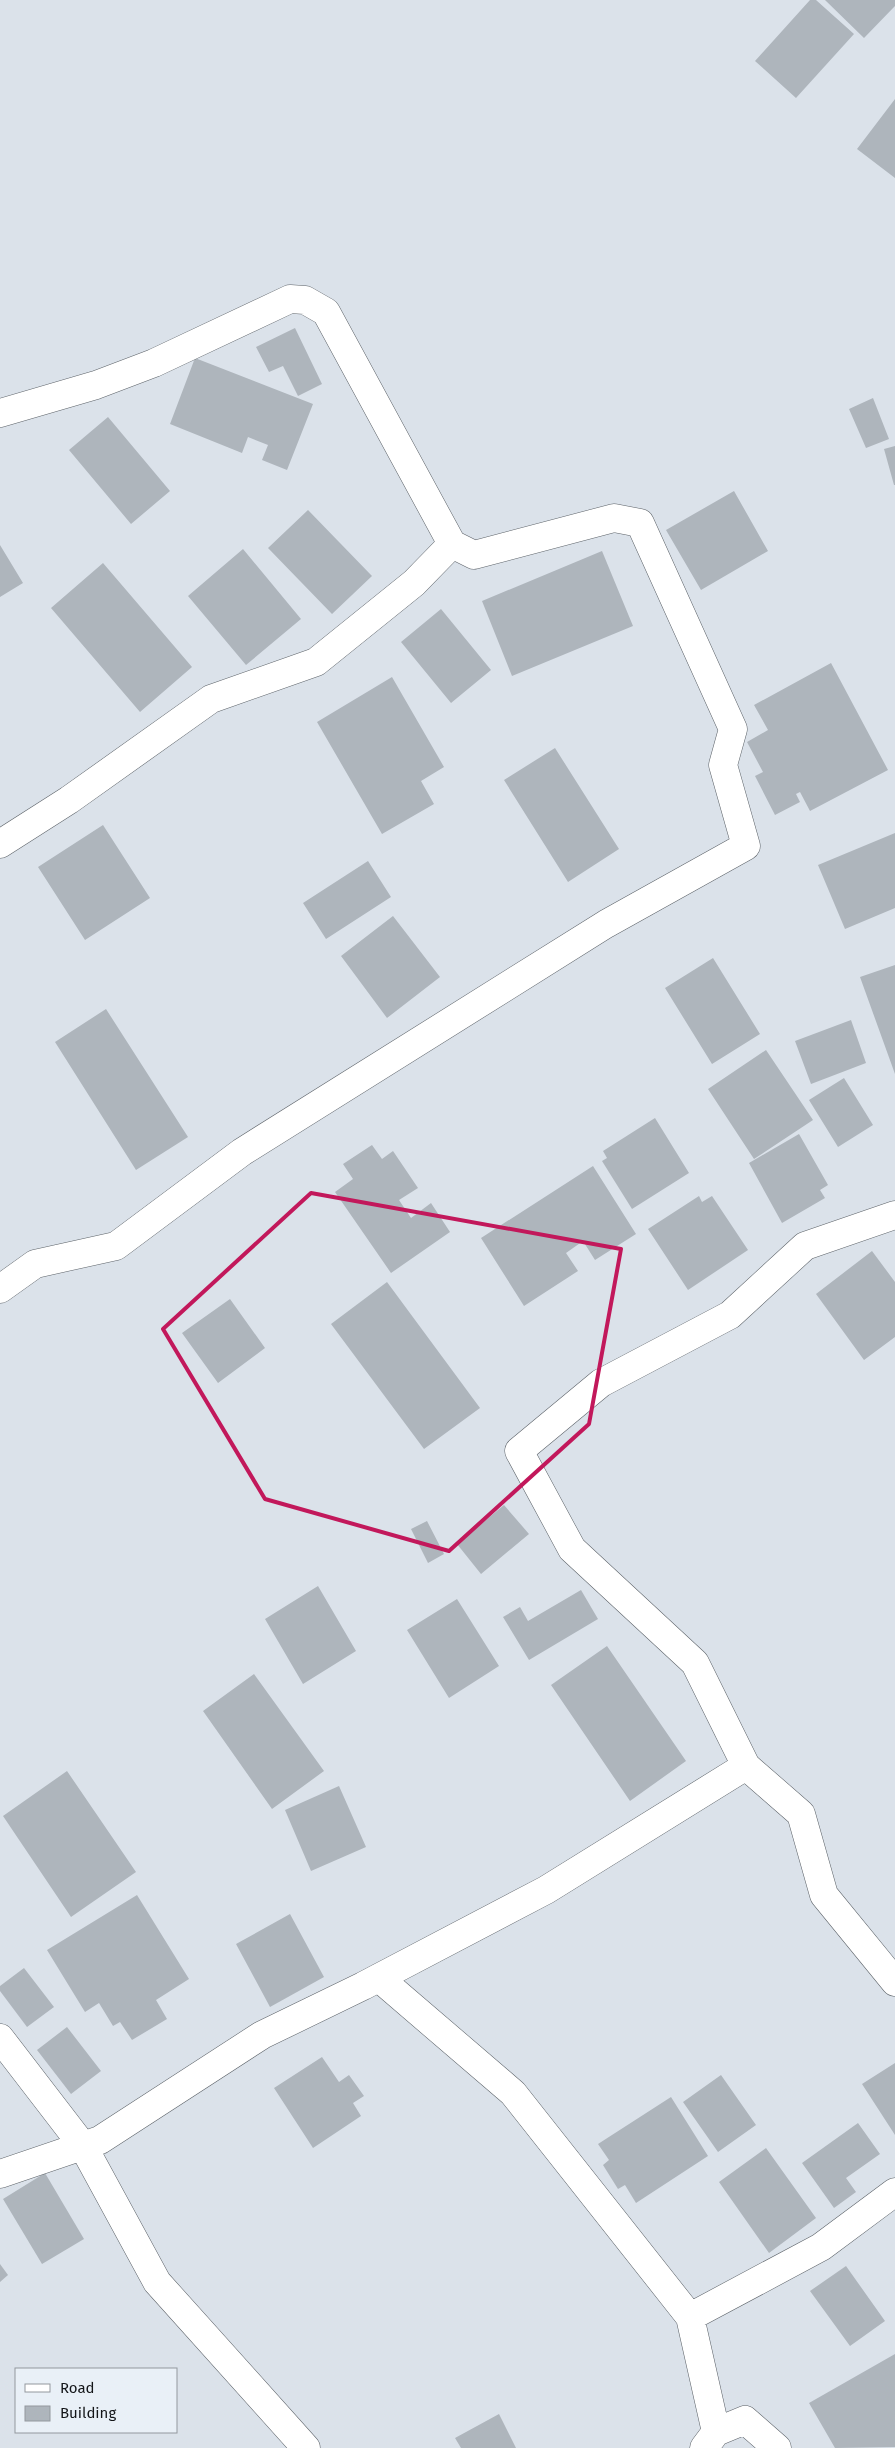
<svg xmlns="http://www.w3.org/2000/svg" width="895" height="2448" font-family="'Fira Sans',sans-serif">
	<rect width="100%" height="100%" fill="#dbe2ea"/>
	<!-- building -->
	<path fill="#aeb5bc" d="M810,0h6l38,34 -58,64 -41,-37z
		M825,0h70v6l-31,32z
		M895,99v79l-38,-29z
		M295,328l27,56 -24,12 -15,-30 -14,6 -13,-25z
		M195,358l118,46 -26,66 -25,-10 6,-15 -20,-8 -6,16 -72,-29z
		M873,398l16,41 -23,9 -17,-39z
		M108,417l62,74 -39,33 -62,-74z
		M895,446v39h-1l-10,-36z
		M734,491l34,60 -67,39 -35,-60z
		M308,510l64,66 -40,38 -64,-66z
		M0,545l23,38 -23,14z
		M243,549l58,70 -55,46 -58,-69z
		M602,551l31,75 -121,50 -30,-75z
		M103,563l89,104 -52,45 -89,-104z
		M441,609l50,61 -40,33 -50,-61z
		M831,663l57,107 -78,41 -10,-19 -4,2 4,8 -25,13 -20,-39 8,-4 -16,-30 21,-12 -14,-25z
		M392,677l52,90 -23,14 13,23 -52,30 -65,-112z
		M555,748l64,101 -51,33 -64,-102z
		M103,825l47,73 -65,42 -47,-73z
		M895,833v75l-50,21 -27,-64z
		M368,861l23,36 -65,42 -23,-36z
		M393,916l47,61 -53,41 -46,-62z
		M713,958l47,76 -48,30 -47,-76z
		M895,965v109l-35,-97z
		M106,1009l82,128 -52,33 -81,-128z
		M851,1020l15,43 -55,21 -16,-43z
		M766,1050l47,70 -59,39 -46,-70z
		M844,1078l29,47 -35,22 -29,-47z
		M655,1118l34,55 -57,36 -30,-48 5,-3 -4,-7z
		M799,1134l29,51 -8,5 5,8 -43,25 -33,-60z
		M372,1145l10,14 11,-8 25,37 -19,12 12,18 20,-15 19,29 -59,41 -56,-81 18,-13 -10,-15z
		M593,1166l43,68 -41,26 -12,-19 -17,12 12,18 -54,35 -43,-68z
		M699,1196l3,6 10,-6 36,54 -60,40 -40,-61z
		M872,1251l23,31v55l-31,23 -48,-66z
		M387,1282l93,126 -56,41 -93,-125z
		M230,1299l35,49 -47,35 -36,-50z
		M504,1505l25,29 -48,40 -24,-30z
		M427,1521l17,33 -16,9 -17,-34z
		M318,1586l38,65 -53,33 -38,-65z
		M581,1590l17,29 -69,41 -26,-43 17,-10 8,14z
		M457,1599l42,67 -50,32 -42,-68z
		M607,1646l79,115 -56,40 -79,-116z
		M254,1674l70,97 -52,38 -69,-98z
		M67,1771l69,101 -65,45 -68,-101z
		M339,1786l27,61 -55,24 -26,-61z
		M137,1895l52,84 -33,21 11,19 -35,21 -12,-18 -7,4 -14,-23 -14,9 -38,-62z
		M290,1914l34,63 -54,30 -34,-63z
		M24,1968l30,39 -27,20 -27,-36v-5z
		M67,2027l34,44 -30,23 -34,-44z
		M322,2057l17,25 10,-7 15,21 -11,7 8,13 -48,32 -39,-60z
		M895,2063v72l-33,-51z
		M721,2075l35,50 -38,27 -35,-50z
		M671,2097l37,59 -72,47 -11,-18 -7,4 -15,-24 6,-5 -11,-16z
		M858,2123l22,31 -34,24 10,14 -22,16 -32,-45z
		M766,2148l50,70 -47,35 -50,-71z
		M45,2173l39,66 -42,25 -39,-65z
		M0,2264l8,11 -8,7z
		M846,2266l39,55 -35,25 -40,-55z
		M895,2354v93l-60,1 -26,-45z
		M499,2414l17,34h-55l-6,-10z"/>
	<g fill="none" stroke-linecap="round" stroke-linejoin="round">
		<defs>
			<path id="minor" d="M0,413l96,-28 58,-22 136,-64 15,1 21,12 126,232 22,11 140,-37 26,5 93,206 -10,36 23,81 -140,78 -364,228 -126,94 -81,18 -35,25
				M0,844l69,-44 142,-101 105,-37 98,-79 38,-39
				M746,1766l55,48 23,81 71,87
				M379,1978l134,115 177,224 26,115
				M0,2038l83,108 74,136 149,166
				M0,2174l100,-34 162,-105 101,-49 183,-96 200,-124 -51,-103 -123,-114 -53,-98 82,-68 129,-68 75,-69 90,-31
				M690,2317l131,-70 74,-55
				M704,2448l12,-16 29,-12 32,28"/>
		</defs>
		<!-- minor casing -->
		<use href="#minor" stroke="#5d6369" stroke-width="29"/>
		<!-- minor -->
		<use href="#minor" stroke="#fff" stroke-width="28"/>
	</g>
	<!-- marked area -->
	<path fill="none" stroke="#c2185b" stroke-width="4" stroke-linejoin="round" d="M311,1193l310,56 -32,175 -140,127 -184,-52 -102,-170z"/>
	<!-- legend -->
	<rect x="15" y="2368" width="162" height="65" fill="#e9f0f7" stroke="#93989e"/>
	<rect x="25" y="2384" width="25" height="8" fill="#ffffff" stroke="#93989e"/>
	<text x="60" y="2393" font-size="15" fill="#131518">Road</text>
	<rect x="25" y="2406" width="25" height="15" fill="#aeb5bc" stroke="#93989e"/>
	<text x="60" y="2418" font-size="15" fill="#131518">Building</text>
</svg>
